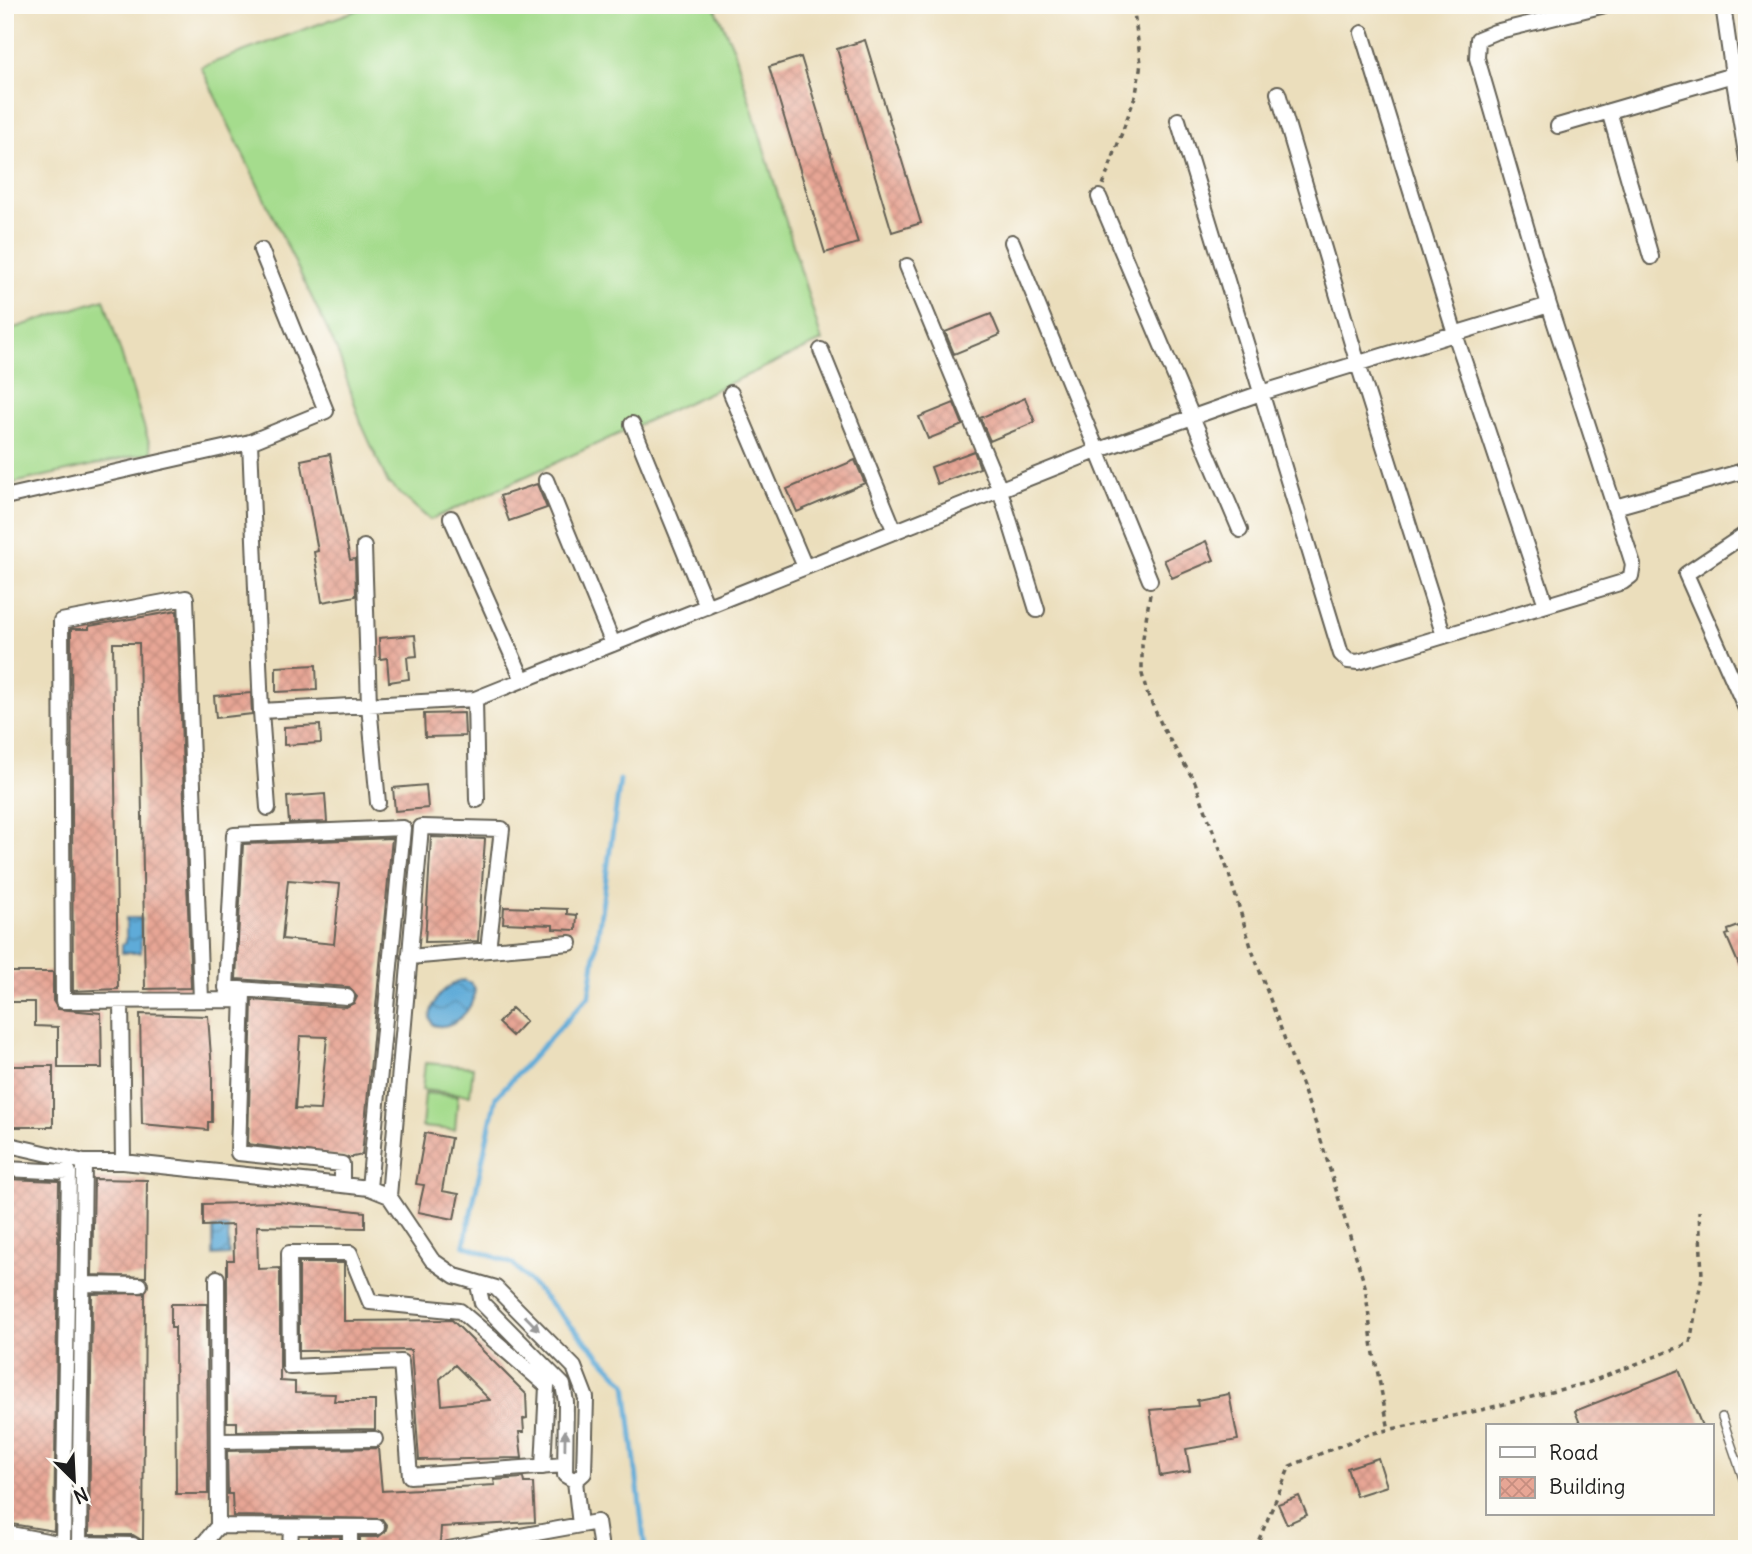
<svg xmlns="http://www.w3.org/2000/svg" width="1752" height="1554" font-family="Delius,sans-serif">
	<defs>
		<pattern id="water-waves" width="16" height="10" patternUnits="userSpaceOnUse" patternTransform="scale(1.75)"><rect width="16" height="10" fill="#5fabd8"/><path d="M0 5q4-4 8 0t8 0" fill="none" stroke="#4e8aae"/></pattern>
		<pattern id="building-cross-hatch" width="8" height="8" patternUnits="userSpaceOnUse" patternTransform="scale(1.75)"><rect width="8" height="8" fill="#e7a695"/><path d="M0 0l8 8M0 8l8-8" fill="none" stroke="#c68e80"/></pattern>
	</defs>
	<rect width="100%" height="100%" fill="#fdfcf7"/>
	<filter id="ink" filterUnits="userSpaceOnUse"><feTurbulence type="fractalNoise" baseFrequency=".0143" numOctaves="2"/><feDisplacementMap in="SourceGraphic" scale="14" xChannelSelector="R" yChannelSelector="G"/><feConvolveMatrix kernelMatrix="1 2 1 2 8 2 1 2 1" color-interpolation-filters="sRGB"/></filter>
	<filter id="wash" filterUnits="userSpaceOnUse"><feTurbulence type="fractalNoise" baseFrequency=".00686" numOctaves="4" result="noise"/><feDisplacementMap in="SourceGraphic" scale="28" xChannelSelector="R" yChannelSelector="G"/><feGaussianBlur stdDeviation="1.57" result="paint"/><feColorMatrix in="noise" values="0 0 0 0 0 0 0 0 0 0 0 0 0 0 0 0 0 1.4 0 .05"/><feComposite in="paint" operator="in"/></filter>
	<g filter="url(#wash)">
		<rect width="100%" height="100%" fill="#ebdebc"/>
		<!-- grass -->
		<path fill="#a5dc8d" stroke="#607c54" stroke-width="2" d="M371,5h343l20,44 88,292 -392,179 -42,-37 -27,-60 -24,-73 -136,-283z
			M104,299l48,153 -147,33v-154z
			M425,1063l48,4 -3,28 -48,-5z
			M425,1093l33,3 -3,34 -33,-3z"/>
		<!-- water -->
		<path fill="url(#water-waves)" stroke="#3e647a" stroke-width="2" d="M126,918h15v35h-19v-9l4,-1z
			M464,980l7,3 4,7c-2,20 -21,41 -42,35l-3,-7c2,-19 15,-33 34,-38z
			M228,1227l1,28 -16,1v-28z"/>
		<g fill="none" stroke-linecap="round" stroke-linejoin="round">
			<!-- stream -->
			<path stroke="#5fabd8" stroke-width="5" d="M620,780l-31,216 -93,101 -32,148 49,19 113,120 19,165"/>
		</g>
		<g id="blocks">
			<!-- building -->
			<path fill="url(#building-cross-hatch)" fill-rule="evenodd" d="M865,40l56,183 -29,9 -55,-183z
				M801,57l57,186 -33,10 -56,-186z
				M991,314l9,21 -46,19 -9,-22z
				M1025,398l10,24 -45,19 -10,-23z
				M954,403l9,22 -35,14 -9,-22z
				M974,451l6,17 -43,16 -6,-17z
				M330,454l20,106 5,-1 1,37 -34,6 -8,-50 4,-1 -17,-91z
				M855,460l10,23 -68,29 -10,-23z
				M537,484l10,24 -38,13 -9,-25z
				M1206,541l8,19 -42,18 -8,-18z
				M177,611l14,377 -46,1 -6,-346h-26l5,346 -45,2 -2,-362h18v-3z
				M415,635l2,21 -10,1 2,22 -20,3 -2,-24 -7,1 -1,-21z
				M316,665l1,25 -41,2v-25z
				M251,693l1,21 -36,4 -2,-22z
				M464,713l1,23 -40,1 -1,-23z
				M320,725l1,18 -37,2v-18z
				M426,785l2,23 -33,3 -2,-23z
				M325,794l2,28 -38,1 -2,-26z
				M431,837l54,2 -7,102 -53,1z
				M392,838l-30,317 -13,3 -101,-14 4,-144 94,7 8,-4 3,-6 -9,-10 -112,-8 7,-135zM288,880l52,4 -6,60 -52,-5zM300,1036l27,1 -7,73 -25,-1z
				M504,907l63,2v5l10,1 -1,15 -23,-1v-4l-50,-2z
				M1747,923v61l-21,-49 3,-1 -1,-4z
				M9,972h44v29l5,8 43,4 1,55h-44v-41l-23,-1v-24h-26z
				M512,1008l14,13 -14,15 -14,-13z
				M140,1014l68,2 4,54v52h-4v8l-66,-6z
				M8,1066h45v61h-45z
				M425,1133l26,5 -9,53 17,3 -5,25 -36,-7 6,-27 -8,-1z
				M5,1179l54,2 -5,350 -49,-8 3,-244h-3z
				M94,1179l53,1 -1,97 -54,-2z
				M279,1202l86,10v16l-108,-2 1,43 22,-1v113l15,1v11l40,1 -1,7h41v28l-138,2v-9h-10v-162h7l-1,-35 -30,1v-22z
				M299,1263h45v58l108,-1 74,74 1,24 -4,1 1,13h-5l3,26 -103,2 -8,-110 -112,1zM455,1365l35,35 -48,5 -2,-26z
				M145,1293l-2,248 -10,-6h-44l3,-241z
				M171,1304h36l1,190h-32l-1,-167h-4z
				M1679,1370l23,56h-121l-6,-15z
				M1229,1394l9,46 -52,9 4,22 -30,5 -10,-66 48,-4 -1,-6z
				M378,1448l4,43 113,-6 -1,-5 29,-2 1,5h9l2,39 -94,5 -1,17 -80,5v-12h18l7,-5 2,-6 -5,-7 -149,-3 -1,-22h-4l-1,-43z
				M1378,1458l9,28 -31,10 -9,-28z
				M1299,1496l8,19 -20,9 -9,-20z
				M309,1536h31v13h-30z"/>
		</g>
	</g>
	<g filter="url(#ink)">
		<use href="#blocks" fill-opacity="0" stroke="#646054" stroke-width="2"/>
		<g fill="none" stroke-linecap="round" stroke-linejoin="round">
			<defs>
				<path id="lane" d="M1722,1417l25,73"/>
				<path id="street" d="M1723,5l10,70
					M1362,33l93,301 91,271
					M1278,93l80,271 86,272
					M1609,111l42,146
					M1558,126l175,-51 14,84
					M1099,197l141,333
					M1012,242l138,338
					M907,266l93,224 37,120
					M1549,305l-72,-247 1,-19 17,-7 110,-27
					M821,350l74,182
					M731,393l74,174
					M632,424l75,183
					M250,442l11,269 214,-12 624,-249 162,-57 288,-88 84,259 -2,12 -8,6 -265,80 -10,-1 -7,-7 -163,-534
					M546,480l67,164
					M5,497l245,-55 76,-31 -65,-161
					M1615,507l132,-37
					M451,518l72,162
					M1747,533l-61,41 61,137
					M364,547l5,158 9,98
					M475,699l2,101
					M261,711l7,97
					M409,957l161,-14
					M243,993l-5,160 104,11v21
					M347,997l-121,-9 8,-153 169,-7 -34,360
					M201,1000l-15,-402 -125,23 2,380 179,-1
					M121,1001l2,161
					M5,1144l79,18h39l219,23 27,3 20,8 43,64 23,16 41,12 78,79 12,31 -2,75 -9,8 -10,-6 1,-73 -3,-17 -81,-82 -4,-18
					M84,1162l-5,382 54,1
					M5,1169l64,3 -6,372 -58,-11
					M389,1196l32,-369 81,2 -14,121
					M82,1284l58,1
					M218,1441l157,-2
					M543,1467l4,-81 -87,-75 -90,-9 -20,-49h-61l1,114 111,-5 9,114 155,-11
					M575,1481l5,44
					M218,1526l159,1
					M350,1527v22
					M199,1549l19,-23 -1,-248
					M290,1549l1,-22
					M448,1549l149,-27 4,27"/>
			</defs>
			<!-- lane casing -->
			<use href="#lane" stroke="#646054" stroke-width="10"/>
			<!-- street casing -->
			<use href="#street" stroke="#646054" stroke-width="18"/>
			<!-- path -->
			<path stroke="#646054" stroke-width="3.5" stroke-dasharray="5 5" stroke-linecap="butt" d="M1103,185l33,-91 5,-31 -8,-58
				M1150,594l-8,50v30l5,19 17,37 31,52 33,89 24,79 65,177 48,159 8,63 16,81
				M1255,1549l35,-83 79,-32 112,-24 109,-28 100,-39 12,-67 -3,-65"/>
			<!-- lane -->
			<use href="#lane" stroke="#fff" stroke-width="7"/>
			<!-- street -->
			<use href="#street" stroke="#fff" stroke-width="14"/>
		</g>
		<!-- one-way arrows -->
		<defs><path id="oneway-solid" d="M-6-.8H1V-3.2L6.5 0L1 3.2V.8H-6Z" transform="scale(1.75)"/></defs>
		<g fill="#999">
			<use href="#oneway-solid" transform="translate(532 1323) rotate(46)"/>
			<use href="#oneway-solid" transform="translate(565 1440) rotate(-89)"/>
		</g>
	</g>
	<!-- margin -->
	<rect width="1752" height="1554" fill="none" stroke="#fdfcf7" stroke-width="28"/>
	<!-- legend -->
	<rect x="1486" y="1424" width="228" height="91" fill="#fdfcf7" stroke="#a3a29f" stroke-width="2"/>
	<rect x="1500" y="1447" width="35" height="10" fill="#ffffff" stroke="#a3a29f" stroke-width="2"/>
	<text x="1549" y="1460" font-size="21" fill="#1c1c1c">Road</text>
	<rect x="1500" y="1477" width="35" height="21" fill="url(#building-cross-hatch)" stroke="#a3a29f" stroke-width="2"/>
	<text x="1549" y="1494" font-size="21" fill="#1c1c1c">Building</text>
	<!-- north arrow -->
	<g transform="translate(74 1480) rotate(156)" stroke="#fdfcf7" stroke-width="5" paint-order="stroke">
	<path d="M0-5L12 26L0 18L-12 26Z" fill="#1c1c1c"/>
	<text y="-10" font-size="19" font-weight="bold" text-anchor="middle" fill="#1c1c1c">N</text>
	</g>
</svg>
